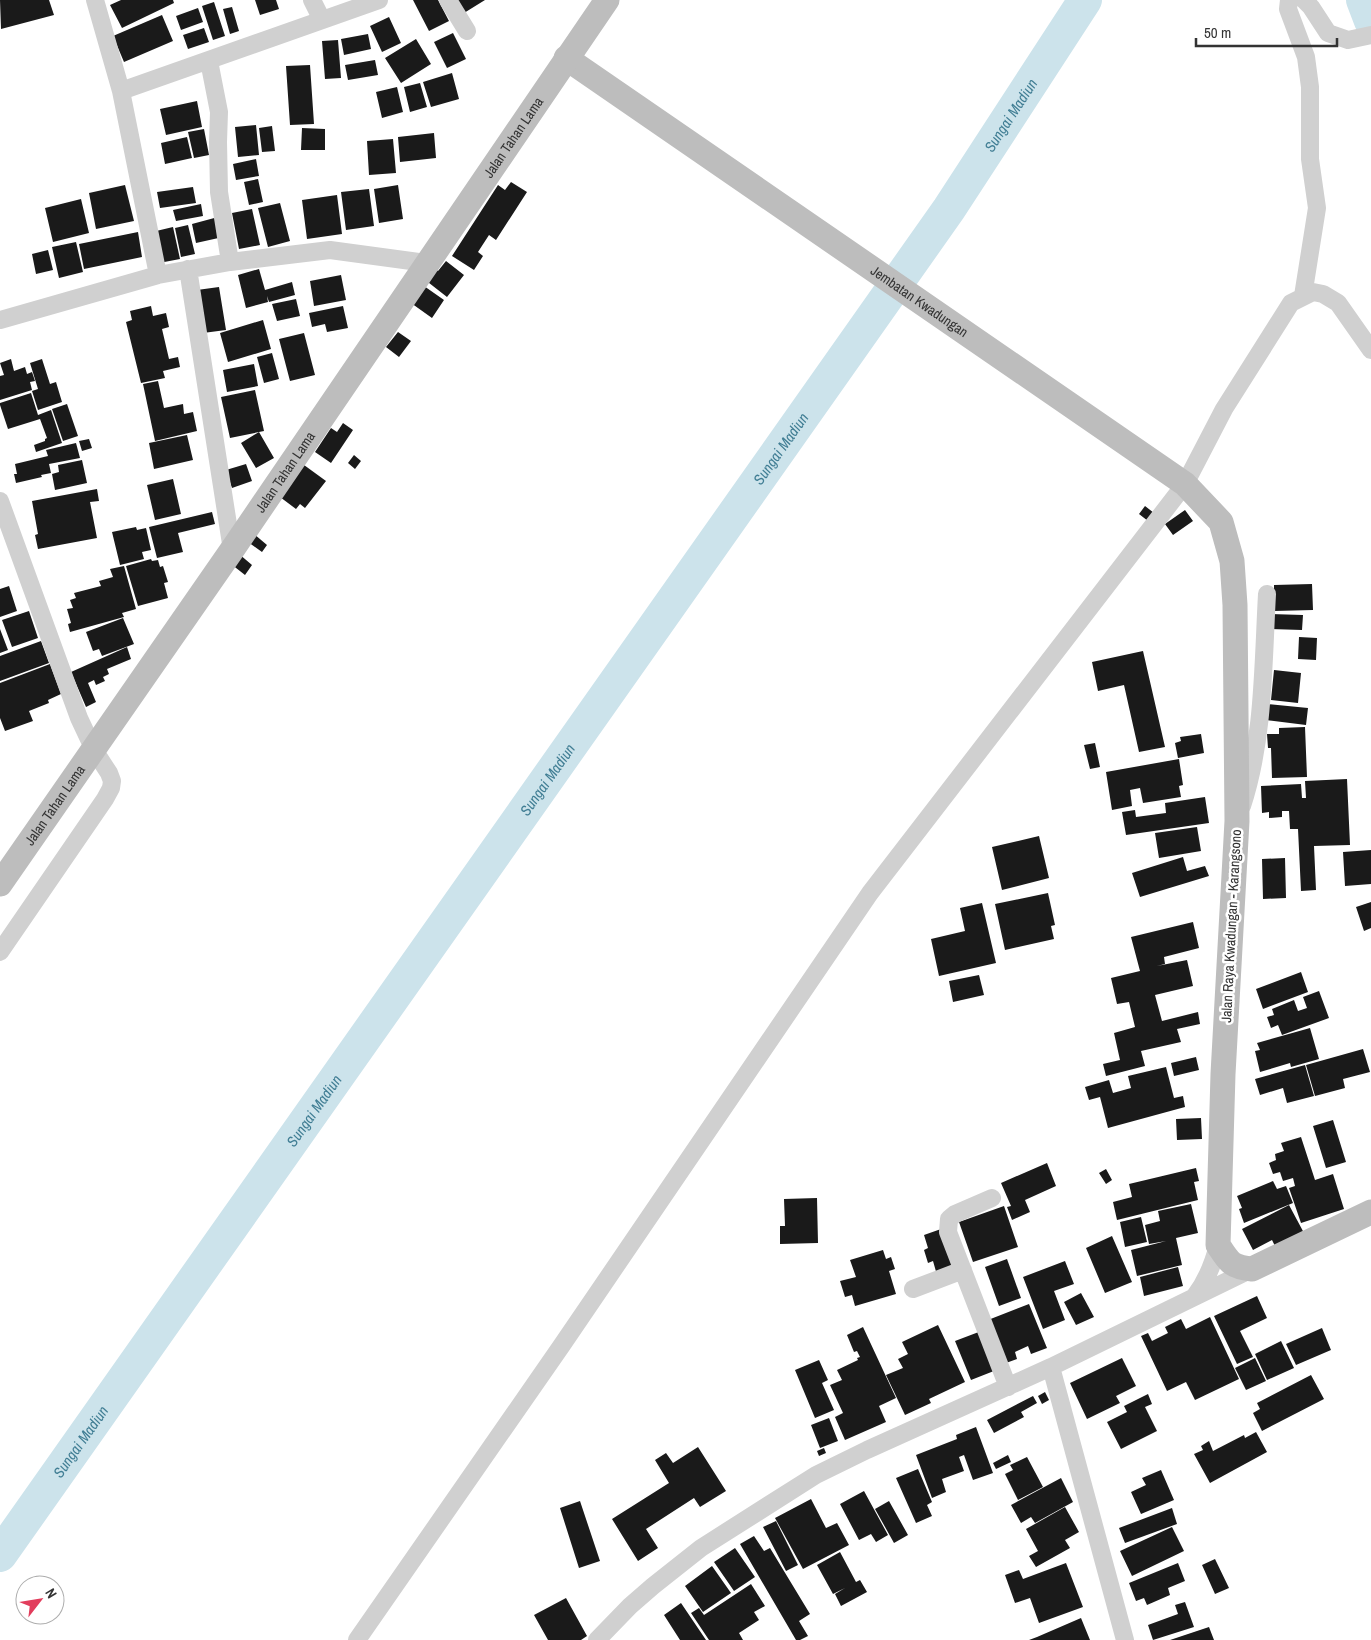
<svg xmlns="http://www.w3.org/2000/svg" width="1371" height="1640" font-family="'Archivo Narrow',sans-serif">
	<rect width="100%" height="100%" fill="#fff"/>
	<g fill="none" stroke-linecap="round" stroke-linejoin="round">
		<!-- river -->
		<g stroke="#cce3eb" stroke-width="34">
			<path d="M1363,0l8,21"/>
			<path id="s1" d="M0,1555l949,-1346 136,-209"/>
		</g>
	</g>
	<!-- building -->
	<path fill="#1a1a1a" d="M0,0h49l5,15 -53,14z
		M121,0h52l1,3 -52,25 -12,-23z
		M255,0h21l3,9 -19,6z
		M413,0h25l11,21 -20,10z
		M456,0h29l-21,13z
		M214,2l11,34 -12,4 -11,-34z
		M232,7l7,24 -9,3 -7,-25z
		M198,8l5,14 -22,8 -5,-14z
		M162,15l11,26 -49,21 -11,-26z
		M389,17l12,26 -19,9 -12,-26z
		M204,28l5,14 -21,7 -5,-14z
		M453,33l13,26 -19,9 -13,-26z
		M368,34l3,15 -27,6 -3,-16z
		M416,39l15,25 -30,19 -16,-25z
		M338,40l3,38 -16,1 -3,-38z
		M375,60l3,15 -30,5 -3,-15z
		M310,65l4,59 -24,1 -4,-59z
		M452,73l7,26 -28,8 -8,-25z
		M420,83l7,24 -17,5 -6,-25z
		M397,87l6,25 -21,6 -6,-26z
		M197,101l5,26 -36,8 -6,-26z
		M256,125l3,30 -21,2 -3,-30z
		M272,126l3,25 -13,1 -3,-24z
		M302,128l23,1v21h-24z
		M204,129l5,26 -15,3 -6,-26z
		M434,133l2,25 -36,4 -2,-25z
		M187,137l5,21 -27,6 -4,-21z
		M393,139l3,34 -27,2 -2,-34z
		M256,159l3,17 -23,4 -3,-16z
		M258,179l5,23 -14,3 -5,-23z
		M511,182l16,10 -31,48 -7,-5 -11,17 5,4 -9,14 -22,-14 46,-71 7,5z
		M125,185l9,36 -38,8 -7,-36z
		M398,185l5,34 -24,4 -5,-34z
		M193,187l3,16 -36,5 -3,-16z
		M369,189l5,37 -28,4 -5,-38z
		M337,195l5,39 -35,5 -5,-39z
		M81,199l8,34 -36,9 -8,-34z
		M280,203l10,38 -22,6 -10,-39z
		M201,204l2,12 -27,5 -3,-11z
		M252,209l8,36 -21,4 -7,-36z
		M218,217l5,20 -27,6 -4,-19z
		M188,225l7,29 -14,3 -6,-29z
		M173,227l7,32 -21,4 -7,-31z
		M138,232l4,25 -58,12 -5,-25z
		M76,242l7,30 -24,6 -7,-31z
		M48,250l5,20 -17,4 -4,-20z
		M446,261l18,14 -17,22 -23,-18 9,-12 5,4z
		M259,269l6,21 27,-8 3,13 -26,7 -2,-6 1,6 -22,6 -8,-33z
		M341,275l5,25 -32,6 -4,-25z
		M424,286l20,14 -12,18 -21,-15z
		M219,287l7,43 -23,3 -6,-43z
		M296,299l4,17 -23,5 -5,-17z
		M151,306l2,10 13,-3 3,14 -7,2 7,30 9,-2 2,10 -17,4 2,7 -24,5 -15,-61 6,-2 -2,-9z
		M343,306l5,22 -21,4 -2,-8 -13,3 -3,-14z
		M263,320l8,29 -43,13 -8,-29z
		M398,332l13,9 -12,16 -13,-10z
		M304,333l11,42 -25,6 -11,-42z
		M272,353l7,26 -15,4 -7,-26z
		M11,359l3,12 11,-4 2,7 5,-2 3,9 -5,1 2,8 -32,10v-24l4,-1 -4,-12z
		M42,359l8,25 6,-2 6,20 -24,8 -6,-19 6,-2 -8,-26z
		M254,364l4,22 -31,6 -4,-22z
		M158,381l6,27 19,-4 1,10 9,-2 4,19 -42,10 -12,-57z
		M255,390l9,41 -34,7 -9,-41z
		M31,393l7,22 13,-5 11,33 -26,9 -2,-7 11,-4v-2l2,-1 -7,-19 -32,10 -8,-24v-2z
		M67,404l11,32 -15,5 -11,-32z
		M343,423l10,7 -22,33 -16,-11 16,-24 6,4z
		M259,432l15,26 -18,10 -15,-25z
		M187,435l6,25 -39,9 -5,-26z
		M89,439l3,9 -10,3 -3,-10z
		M76,443l4,15 -31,6 2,9 -10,2 1,2 -26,6 -2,-9h3l-2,-10 33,-8 -2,-6z
		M354,455l7,6 -6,8 -7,-6z
		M82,460l5,23 -32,7 -3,-16 7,-2 -1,-7z
		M246,464l6,17 -20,7 -6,-18z
		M304,465l22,16 -21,27 -5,-4 -4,5 -16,-12z
		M173,479l8,35 -26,6 -8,-35z
		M97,489l2,12 -9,1 7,36 -59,11 -3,-14 3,-1 -6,-33z
		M1145,506l9,7 -6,8 -9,-7z
		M1185,510l8,11 -20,14 -8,-11z
		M212,512l3,12 -37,9 5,19 -26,6 -8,-31z
		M136,527l1,3 9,-2 5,22 -9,2 2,7 -24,6 -8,-33z
		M254,534l13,11 -5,7 -14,-10z
		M239,554l13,11 -7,10 -14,-11z
		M151,559l1,2 6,-1 2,7 3,-1 5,16 -4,1 4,15 -30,8 -12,-40z
		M124,566l12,43 -14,4 2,4 -54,15 -2,-8 3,-1 -4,-14 6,-1 -3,-8 6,-2 -2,-5 27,-7 -2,-5 14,-4 -3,-8z
		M1312,584l1,26 -39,1v-26z
		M9,586l8,25 -17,6v-28z
		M29,611l9,27 -26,9 -10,-27z
		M1270,614l33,1 -1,15 -32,-1z
		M123,618l11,26 -32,12 -3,-7 -6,2 -7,-19z
		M0,629l8,21 -8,3z
		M1299,637l18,1 -1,22 -18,-1z
		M41,641l8,22 -49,18v-25z
		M127,647l4,12 -24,10 2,5 -6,3 2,4 -9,4 -2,-5 -6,3 8,19 -10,5 -15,-35z
		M1143,651l22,96 -26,5 -15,-67 -26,6 -6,-29z
		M50,664l11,30 -13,6 1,3 -20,8 4,10 -28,10 -5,-13v-35z
		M1274,670l27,3 -3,30 -27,-3z
		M1267,704l41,4 -2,17 -41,-5z
		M1305,727l2,50 -35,1 -1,-30h-3l-1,-14h12v-6z
		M1201,734l3,19 -26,5 -3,-15 6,-2 -1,-4z
		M1095,743l5,24 -10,2 -6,-24z
		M1179,759l4,26 -4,1 2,11 -38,6 -3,-15 -10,2 2,16 -20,4 -6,-38z
		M1347,779l3,66 -36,1 2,44 -15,1 -3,-62h-8l-1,-18h-7v6l-13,1v-6l-7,1 -1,-27 40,-2 1,14h4l-1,-17z
		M1205,797l4,26 -83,12 -4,-23 13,-2 1,7 30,-4 -1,-10z
		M1197,827l4,24 -42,7 -4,-25z
		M1039,836l10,42 -47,12 -10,-43z
		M1371,850v34l-26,2 -2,-34z
		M1183,857l4,14 18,-5 4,10 -69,21 -8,-24z
		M1285,858l1,40 -23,1 -1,-40z
		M1048,893l7,32 -4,1 3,13 -49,11 -10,-46z
		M1371,902v26l-7,3 -8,-24z
		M982,903l14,60 -57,13 -8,-37 34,-8 -5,-23z
		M1193,922l6,26 -35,9 1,7 -8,2 30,-6 6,26 -38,9 7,26 36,-9 2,12 -23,5 4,13 -40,9 4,15 -39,10 -3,-12 17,-4 -6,-27 21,-6 -6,-25 -12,2 -6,-26 29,-7 -9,-34z
		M1301,972l7,20 -45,17 -7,-20z
		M979,975l5,20 -31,7 -4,-21z
		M1319,991l10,27 -47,17 -4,-10 -7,3 -4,-11 7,-2 -2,-6 22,-9 4,11 9,-3 -4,-11z
		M1310,1028l9,31 -28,8 -1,-4 -30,9 -5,-21 5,-1 -3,-7z
		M1363,1049l7,23 -27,7 2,9 -30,8 -9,-31z
		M1196,1057l3,13 -25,6 -3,-13z
		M1305,1065l9,31 -27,7 -4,-15 -23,7 -5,-16z
		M1166,1067l8,31 9,-2 2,11 -77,21 -8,-31 -11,3 -4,-13 24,-7 4,13 18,-5 -3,-12z
		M1201,1118l1,21 -25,1 -1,-21z
		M1333,1120l13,42 -20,6 -13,-42z
		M1301,1137l14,43 18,-6 11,35 -43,14 -12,-35 6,-2 -2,-8 -10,3 -3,-9 -7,2 -4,-11 7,-3 -1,-6 9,-3 -3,-8z
		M1047,1163l9,23 -31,14 5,12 -18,8 -5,-13 4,-1 -10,-23z
		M1196,1168l3,13 -5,1 4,18 -81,20 -4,-18 19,-5 -3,-13z
		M1106,1169l6,11 -6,4 -7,-11z
		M1273,1181l4,8 9,-3 7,17 -49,20 -5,-14 3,-1 -5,-12z
		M817,1198l1,45 -38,1v-18h5l-1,-27z
		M1191,1204l7,29 -22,5 6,27 -45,11 -6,-26 35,-9 -17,3 -4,-19 15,-4 -2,-10z
		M1289,1205l15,28 -29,13 -3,-6 -19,10 -11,-21z
		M1004,1206l14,41 -45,15 -14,-40z
		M1141,1217l6,25 -22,5 -5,-25z
		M941,1229l14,40 -18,6 -4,-14 -5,2 -4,-13 4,-2 -4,-13z
		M1112,1236l20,46 -27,11 -19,-45z
		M883,1250l3,9 5,-2 4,12 -6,2 7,23 -41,12 -3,-11 -7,2 -5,-16 16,-4 -6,-17z
		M1007,1259l14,39 -22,8 -14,-39z
		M1065,1261l9,23 -20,7 11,29 -22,9 -20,-52z
		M1178,1267l5,19 -39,10 -4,-19z
		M1081,1293l13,24 -18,8 -12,-23z
		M1257,1296l10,22 -27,13 13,26 -16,7 -23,-48z
		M1029,1304l18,44 -16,6 -3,-8 -13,6 2,7 -11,4 -18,-43z
		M1210,1317l29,62 -44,21 -9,-18 -19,9 -26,-55 7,-3 4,8 16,-8 -3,-6 16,-8 5,10z
		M938,1325l27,57 -36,17 2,4 -26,12 -19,-40 17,-7 -5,-9 10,-5 -6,-12z
		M863,1327l33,71 -17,8 7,16 -41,18 -10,-23 8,-4 -13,-28 12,-5 -5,-10 21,-10 -1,-2 3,-1 -3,-6 -3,1 -7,-17z
		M1322,1328l9,22 -35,15 -10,-21z
		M984,1330l15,39 -28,11 -16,-39z
		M1281,1341l13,27 -27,12 -12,-26z
		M1122,1358l14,28 -20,10 4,7 -33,16 -17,-36z
		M1255,1358l11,23 -20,9 -11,-22z
		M819,1360l9,20 -6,3 12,27 -19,8 -20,-48z
		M1311,1375l13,24 -62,32 -9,-18 7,-4 -3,-6z
		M1045,1392l4,8 -7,4 -4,-8z
		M1148,1394l4,10 -7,3 12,24 -36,18 -14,-27 20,-10 -3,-6z
		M1033,1396l4,7 -16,9 3,5 -30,16 -7,-13z
		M829,1418l9,23 -18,7 -9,-23z
		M976,1427l17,46 -20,7 -9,-25 -5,2 5,14 -22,8 4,13 -14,6 -16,-43 41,-16 -1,-4z
		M1256,1432l11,20 -57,31 -16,-29 9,-4 -2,-4 8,-5 4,10 31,-16 1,3z
		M698,1447l28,44 -26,16 -6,-9 -48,31 12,19 -20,13 -26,-42 57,-36 -14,-23 11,-7 7,10z
		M824,1448l2,5 -7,3 -2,-5z
		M1008,1455l3,7 -15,7 -3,-6z
		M1027,1457l16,30 -25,13 -13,-26 8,-4 -3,-5z
		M918,1469l14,33 -5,3 5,11 -16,7 -20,-45z
		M1161,1470l13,30 -33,14 -10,-22 15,-7 -4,-7z
		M1061,1478l12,24 -38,21 -4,-6 -10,6 -10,-18z
		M864,1491l24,44 -12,7 -5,-8 -12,6 -19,-36z
		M811,1499l15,29 11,-5 12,22 -46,24 -28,-51z
		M580,1501l20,60 -21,7 -19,-60z
		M889,1501l19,34 -14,8 -19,-34z
		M1065,1507l14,25 -14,8 5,8 -34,19 -7,-11 9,-5 -12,-22z
		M1172,1508l5,16 -52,19 -6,-15z
		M776,1521l22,44 -12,6 -23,-44z
		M1172,1527l12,24 -52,25 -12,-25z
		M754,1536l10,15 6,-3 40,66 -11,7 9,15 -8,4h-4l-56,-96z
		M735,1548l20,29 -21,14 -20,-29z
		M840,1552l16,30 4,-2 7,12 -26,14 -6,-12 10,-6 -12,6 -16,-29z
		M1215,1559l14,29 -14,6 -13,-29z
		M1066,1563l17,44 -44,16 -9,-25 -15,5 -10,-28 14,-5 4,9z
		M1178,1563l7,18 -17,7 2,7 -23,10 -3,-7 -8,3 -7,-18z
		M712,1566l19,27 -28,19 -18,-26z
		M751,1584l14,22 -11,6 5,8 -20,13 4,7h-34l-18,-27 8,-5 5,7z
		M566,1598l21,38 -6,4h-33l-14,-25z
		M1185,1602l9,25 -41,13 -5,-15 30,-11 -3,-9z
		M681,1603l25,37h-26l-16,-25z
		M1081,1618l9,22h-61l8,-3z
		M1209,1627l5,13h-44z"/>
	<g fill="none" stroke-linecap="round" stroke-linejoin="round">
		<!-- minor -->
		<path stroke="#d0d0d0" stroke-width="18" d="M95,0l26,91 37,184
			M312,0l10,20
			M448,0l19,31
			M1289,0l-1,9 18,48 4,30v72l7,49 -14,88
			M1304,0l7,7 17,26 20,7 23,-5
			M209,61l10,51 -1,30 1,50 11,70
			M121,91l258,-91
			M188,269l44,281
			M0,320l158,-45 72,-13 100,-12 96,13
			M0,501l79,217 15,32 15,23 3,8 -1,7 -6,11 -105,153
			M1242,806c22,-67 21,-141 25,-212
			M992,1198l-37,16 -6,5 -1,13 60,155
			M913,1289l50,-19
			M1195,1296c12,-16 18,-31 23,-51
			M1051,1367l74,273
			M357,1640l205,-295 308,-452 315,-409 39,-75 67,-106 22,-11 10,2 15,9 33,47
			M597,1640l33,-34 23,-20 48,-38 115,-73 51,-25 184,-83 201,-98"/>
		<!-- secondary -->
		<g stroke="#bdbdbd" stroke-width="25">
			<path id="s2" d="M566,58l619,426 36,38 11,39 3,44 2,216 -14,253 -5,171c11,17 13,22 34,24l119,-57"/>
			<path id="s3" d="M0,884l232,-334 375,-550"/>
		</g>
	</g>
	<g text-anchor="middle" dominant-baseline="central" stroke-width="5" stroke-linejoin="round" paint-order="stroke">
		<!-- street labels -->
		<g font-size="14" fill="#333" stroke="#fff">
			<text stroke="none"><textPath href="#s3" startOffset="906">Jalan Tahan Lama</textPath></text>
			<text stroke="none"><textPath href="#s2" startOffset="429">Jembatan Kwadungan</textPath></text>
			<text stroke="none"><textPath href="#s3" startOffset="501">Jalan Tahan Lama</textPath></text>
			<text stroke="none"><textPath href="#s3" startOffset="96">Jalan Tahan Lama</textPath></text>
			<text transform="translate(1231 926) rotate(-87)">Jalan Raya Kwadungan - Karangsono</text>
		</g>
		<!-- water labels -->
		<g font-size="15" font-style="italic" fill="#417e94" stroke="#fff">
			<text stroke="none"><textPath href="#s1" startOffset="1759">Sungai Madiun</textPath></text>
			<text stroke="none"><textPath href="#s1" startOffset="1354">Sungai Madiun</textPath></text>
			<text stroke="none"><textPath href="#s1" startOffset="949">Sungai Madiun</textPath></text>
			<text stroke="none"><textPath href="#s1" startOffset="544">Sungai Madiun</textPath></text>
			<text stroke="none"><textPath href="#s1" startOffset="139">Sungai Madiun</textPath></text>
		</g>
	</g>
	<!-- north arrow -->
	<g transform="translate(40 1600) rotate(59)"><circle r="24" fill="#ffffff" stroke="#adadad"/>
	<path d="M0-4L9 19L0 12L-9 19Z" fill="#e23d5c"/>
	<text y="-8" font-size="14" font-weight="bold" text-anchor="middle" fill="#333333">N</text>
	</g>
	<!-- scale -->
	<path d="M1196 38v8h141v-8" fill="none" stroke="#333333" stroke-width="2.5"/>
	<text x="1204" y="38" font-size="15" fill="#333333" stroke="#ffffff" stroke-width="4" paint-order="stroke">50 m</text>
</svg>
